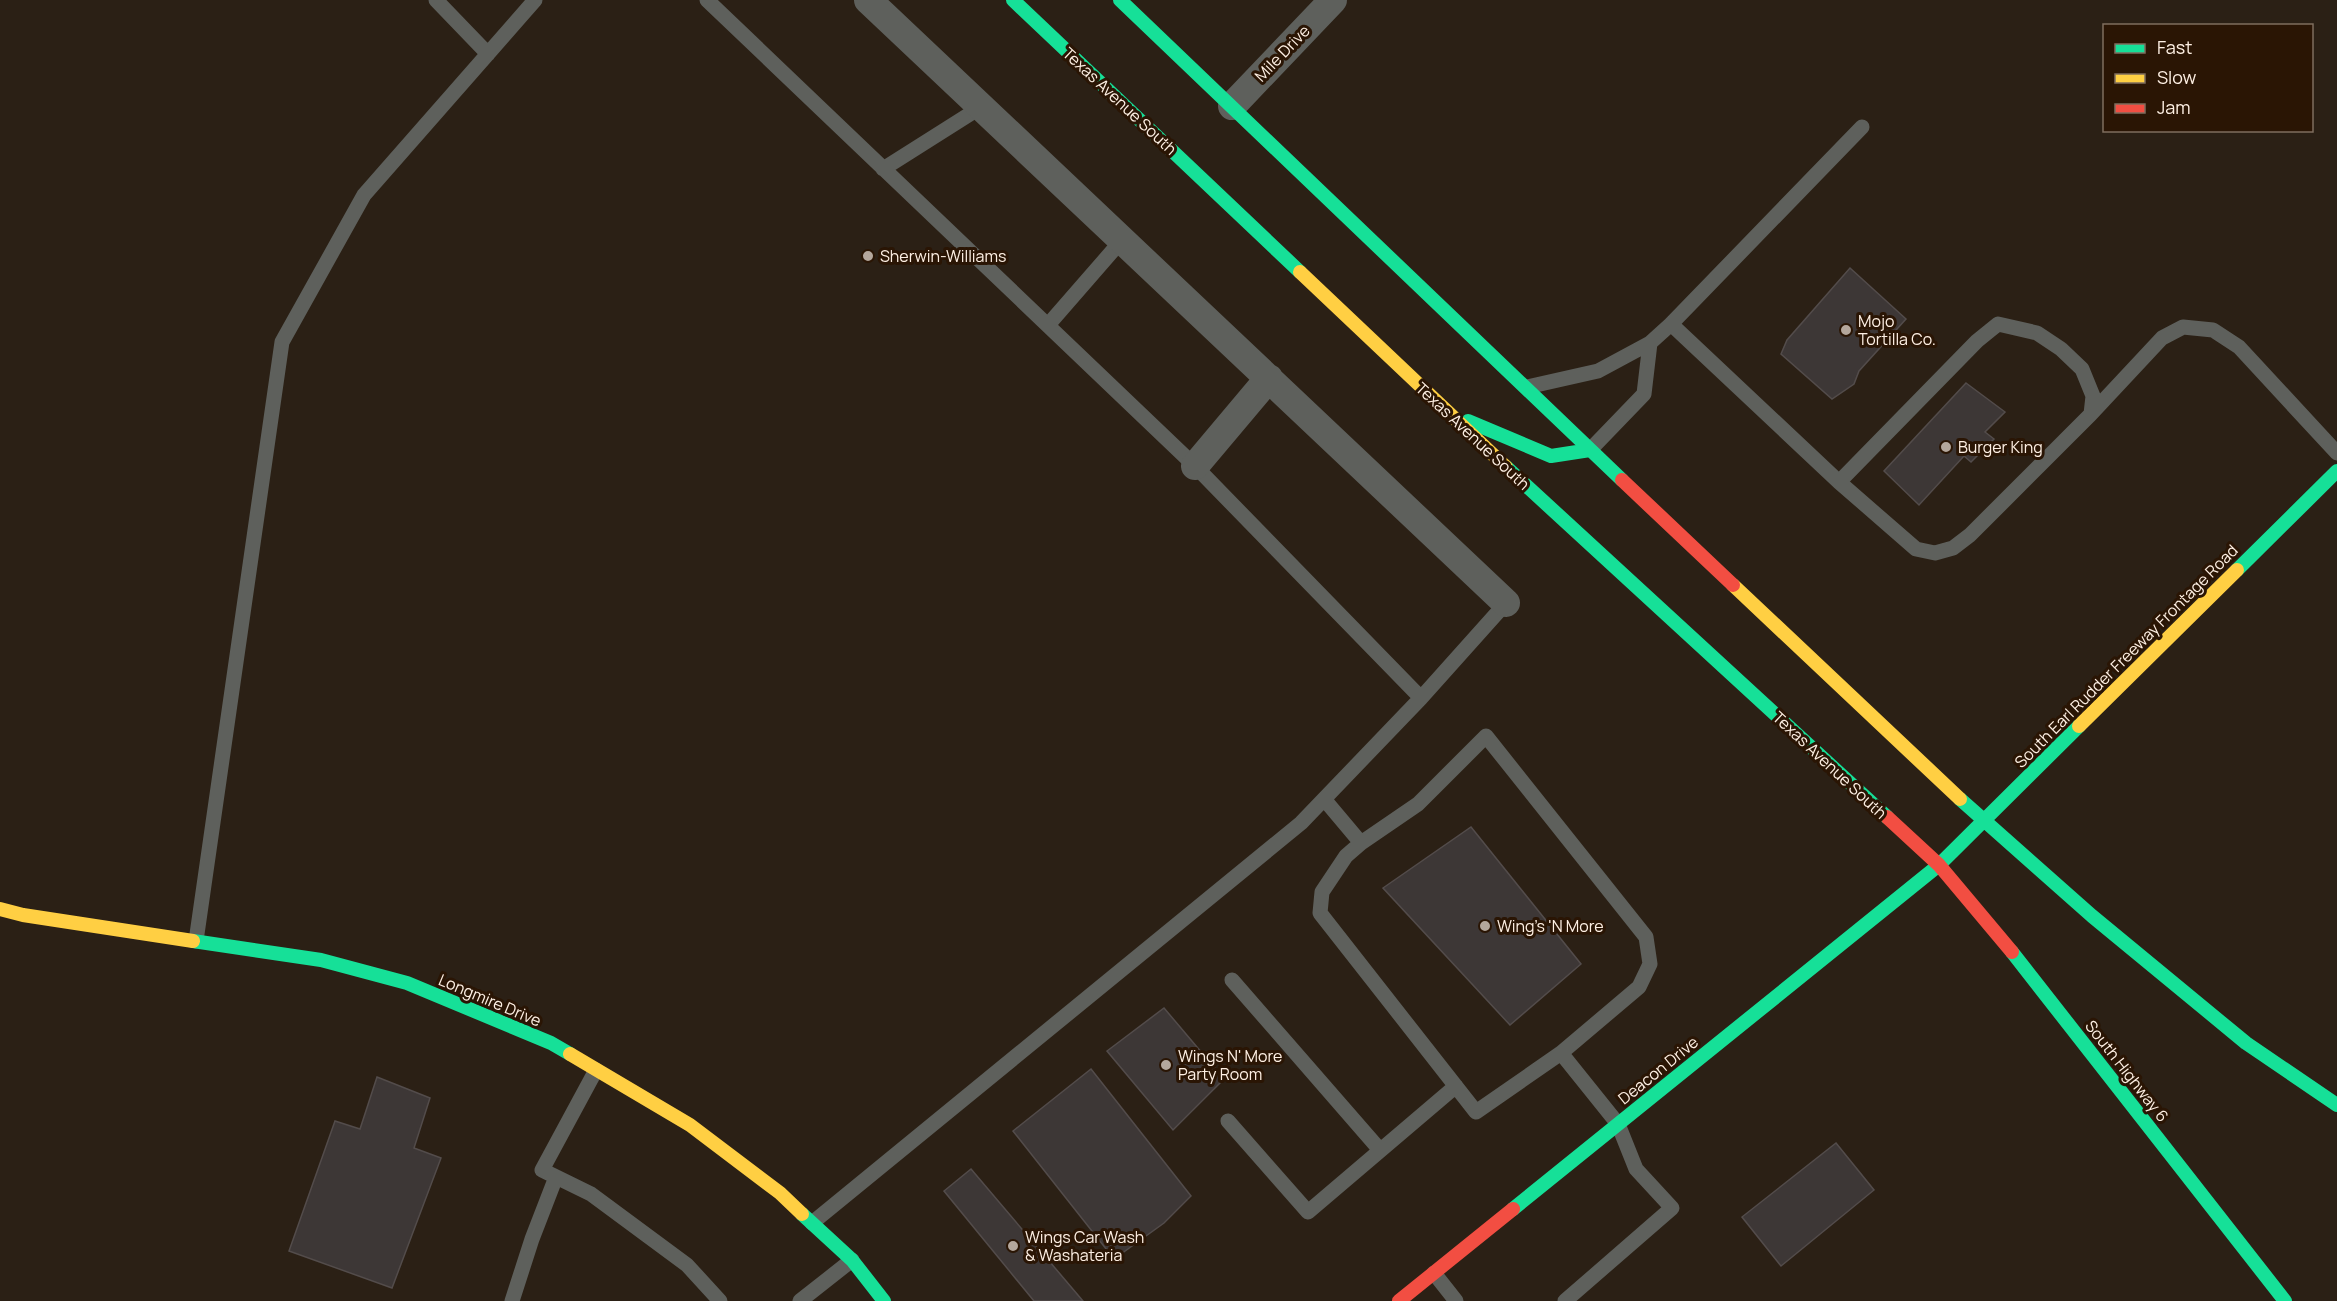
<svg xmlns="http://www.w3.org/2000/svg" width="2337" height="1301" font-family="Manrope,sans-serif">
	<rect width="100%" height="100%" fill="#2b2015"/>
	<!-- building -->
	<path fill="#3d3736" stroke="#534c4b" stroke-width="1.5" d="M1850,268l56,51 -47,52 -5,13 -22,15 -51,-45 6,-14z
		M1966,383l39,29 -20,20 9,7 -23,23 -7,-6 -45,49 -35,-34z
		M1471,827l110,137 -71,61 -127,-137z
		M1164,1008l60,71 -51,51 -66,-79z
		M1091,1069l100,127 -27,27 -50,36 -101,-128z
		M377,1077l53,21 -16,50 27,10 -49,130 -103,-37 46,-130 25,8z
		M1836,1143l38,47 -93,76 -39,-49z
		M971,1169l112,132h-49l-90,-110z"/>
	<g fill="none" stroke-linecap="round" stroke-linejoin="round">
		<!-- lane -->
		<path stroke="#5e605c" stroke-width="15" d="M436,0l52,54
			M707,0l488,466 226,232
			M883,169l98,-62
			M1671,324l168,158 77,67 19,4 18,-5 17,-13 121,-121 2,-18 -11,-27 -21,-20 -24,-16 -39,-9 -21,17 -138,141
			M1048,325l74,-85
			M1527,387l71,-16 52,-28 21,-19 191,-197
			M2091,414l71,-76 21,-11 30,3 26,17 98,106
			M1590,450l54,-56 6,-51
			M1324,799l37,44 -15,13 -24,36 -2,21 156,199 85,-59 57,71 18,45 36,39 -107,93
			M1361,843l57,-39 68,-68 160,201 4,27 -11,23 -78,66
			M196,941l86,-599 82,-147 171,-195
			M1232,980l148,170
			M596,1070l-54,100 49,24 96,71 33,36
			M1228,1121l80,91 148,-126
			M812,1223l489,-400 120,-125 85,-95
			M1434,1273l22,28
			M512,1301l20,-62 24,-62
			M800,1301l52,-41"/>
		<!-- street -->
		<path stroke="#5e605c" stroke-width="28" d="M868,0l638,603
			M1232,106l101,-106
			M1195,466l74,-88"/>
		<!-- fast -->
		<path stroke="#16e098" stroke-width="14" d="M1013,0l287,272
			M1120,0l502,480
			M1468,421l83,35 39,-6
			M1506,467l381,350
			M2237,570l100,-99
			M1960,799l132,117 154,127 91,62
			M193,941l128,19 86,23 144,60 19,11
			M2012,952l273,349
			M1513,1209l426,-344 140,-139
			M802,1214l50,46 32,41"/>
		<!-- slow -->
		<path stroke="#ffcf43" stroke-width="14" d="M1300,272l206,195
			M1733,585l227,214
			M2079,726l158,-156
			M0,909l23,6 170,26
			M570,1054l120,71 90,68 22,21"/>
		<!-- jam -->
		<path stroke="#f24e42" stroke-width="14" d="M1622,480l111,105
			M1887,817l52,48 73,87
			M1399,1301l114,-92"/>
	</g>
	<!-- markers -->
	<g fill="#b4a79c" stroke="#2a1504" stroke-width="2">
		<circle cx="868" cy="256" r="6"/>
		<circle cx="1846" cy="330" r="6"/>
		<circle cx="1946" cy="447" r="6"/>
		<circle cx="1485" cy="926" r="6"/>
		<circle cx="1166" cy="1065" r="6"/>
		<circle cx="1013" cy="1246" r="6"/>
	</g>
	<g text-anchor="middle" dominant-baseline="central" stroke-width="6" stroke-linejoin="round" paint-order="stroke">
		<!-- street labels -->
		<g font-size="16" fill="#fef0e4" stroke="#2a1504">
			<text transform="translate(1282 53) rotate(-46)">Mile Drive</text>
			<text transform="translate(1120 101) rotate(43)">Texas Avenue South</text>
			<text transform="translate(1473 436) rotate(43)">Texas Avenue South</text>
			<text transform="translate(2126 656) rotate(-45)">South Earl Rudder Freeway Frontage Road</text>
			<text transform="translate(1830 765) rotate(43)">Texas Avenue South</text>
			<text transform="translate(490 1000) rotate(23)">Longmire Drive</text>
			<text transform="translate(1658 1070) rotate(-39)">Deacon Drive</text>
			<text transform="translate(2127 1071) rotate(52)">South Highway 6</text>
		</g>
		<!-- poi labels -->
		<g font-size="16" fill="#fef0e4" stroke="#2a1504" text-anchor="start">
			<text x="880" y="256">Sherwin-Williams</text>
			<text x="1858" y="321">Mojo<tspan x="1858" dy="18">Tortilla Co.</tspan></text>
			<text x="1958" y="447">Burger King</text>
			<text x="1497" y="926">Wing's 'N More</text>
			<text x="1178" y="1056">Wings N' More<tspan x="1178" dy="18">Party Room</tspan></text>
			<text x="1025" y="1237">Wings Car Wash<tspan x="1025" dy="18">&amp; Washateria</tspan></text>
		</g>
	</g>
	<!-- legend -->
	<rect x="2103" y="24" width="210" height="108" fill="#2a1504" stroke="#7f6d5e" stroke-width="1.5"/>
	<rect x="2115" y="44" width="30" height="9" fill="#16e098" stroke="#7f6d5e" stroke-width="1.5"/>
	<text x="2157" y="54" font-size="18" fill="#fef0e4">Fast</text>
	<rect x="2115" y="74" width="30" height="9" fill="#ffcf43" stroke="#7f6d5e" stroke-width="1.5"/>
	<text x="2157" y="84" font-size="18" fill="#fef0e4">Slow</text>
	<rect x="2115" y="104" width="30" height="9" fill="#f24e42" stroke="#7f6d5e" stroke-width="1.5"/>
	<text x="2157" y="114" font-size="18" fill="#fef0e4">Jam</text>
</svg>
